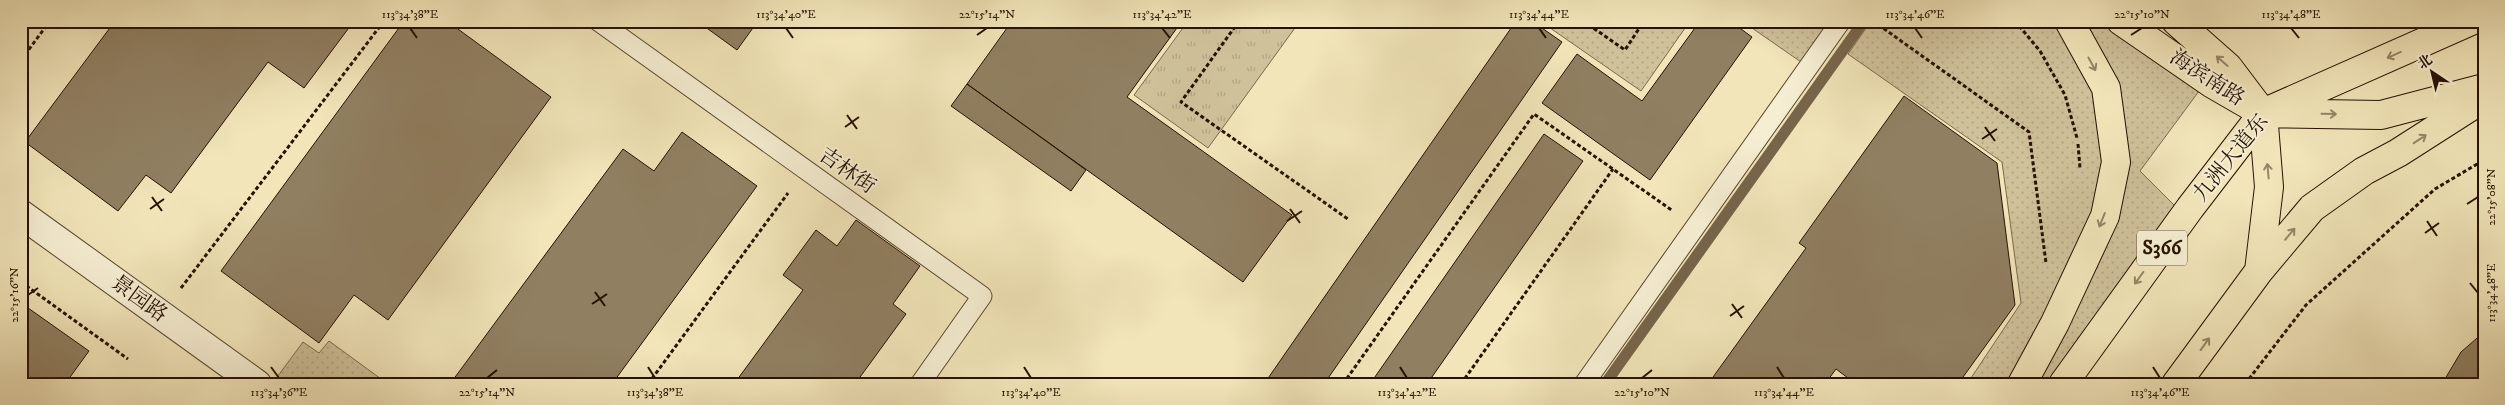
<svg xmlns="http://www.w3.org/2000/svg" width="2505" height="405" font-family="'IM FELL DW Pica','Noto Serif SC',serif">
	<defs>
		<pattern id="grass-dots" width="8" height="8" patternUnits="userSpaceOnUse" patternTransform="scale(1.25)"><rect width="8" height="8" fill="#cfc19a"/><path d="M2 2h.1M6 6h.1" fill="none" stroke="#b2a583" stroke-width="1.8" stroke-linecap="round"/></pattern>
		<pattern id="park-tufts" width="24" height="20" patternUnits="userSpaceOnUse" patternTransform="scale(1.25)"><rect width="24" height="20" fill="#cfc19a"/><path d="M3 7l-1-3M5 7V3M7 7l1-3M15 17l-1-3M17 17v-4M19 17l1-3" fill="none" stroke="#b2a583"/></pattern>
	</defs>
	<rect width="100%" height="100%" fill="#f1e5b9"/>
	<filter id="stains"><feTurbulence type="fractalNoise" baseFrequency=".004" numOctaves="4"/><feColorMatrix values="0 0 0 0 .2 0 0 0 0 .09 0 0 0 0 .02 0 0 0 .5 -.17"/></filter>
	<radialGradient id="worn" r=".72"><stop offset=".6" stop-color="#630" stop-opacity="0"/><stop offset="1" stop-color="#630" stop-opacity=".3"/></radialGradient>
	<!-- grass -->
	<path fill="url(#grass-dots)" stroke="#7b694e" d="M1540,21h150l-49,70z
		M1742,21h102l-33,48z
		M1871,21h237l94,66 -62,84 41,41 -125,172h-89l54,-81 -19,-141 -154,-108z
		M329,341l59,43h-116l31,-42 16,11z"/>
	<!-- park -->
	<path fill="url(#park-tufts)" stroke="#7b694e" d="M1188,21h112l-92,127 -74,-53z"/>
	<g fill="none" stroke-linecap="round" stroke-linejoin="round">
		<!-- stream -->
		<path stroke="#77654a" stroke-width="11" d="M1605,384l259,-363"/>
	</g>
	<!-- building -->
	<path fill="#907f61" stroke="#271101" d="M115,21h239l-50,67 -36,-26 -97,131 -25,-18 -28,36 -93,-69z
		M404,21h43l104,76 -163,223 -34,-25 -35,48 -98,-72z
		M697,21h61l-21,29z
		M1012,21h170l-55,76 165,118 -49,67 -276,-198z
		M1516,21h16l30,21 -238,342h-60z
		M1700,21h30l22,16 -102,143 -108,-77 35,-49 65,47z
		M967,84l119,86 -15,21 -120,-85z
		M1904,96l93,67 18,142 -57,79h-102l-20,-15 -11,15h-117l98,-136 -7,-5z
		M682,132l75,54 -145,198h-162l173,-235 31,22z
		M1544,134l39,27 -156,223h-57z
		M856,220l64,46 -27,38 13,10 -51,70h-121l69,-94 -20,-15 33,-45 21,16z
		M21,303l68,48 -24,33h-44z
		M2484,332l-1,52h-41l19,-32z"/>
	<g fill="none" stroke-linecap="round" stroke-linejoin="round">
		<defs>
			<path id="service" d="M598,21l384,275 -62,88
				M1584,384l257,-363"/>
			<path id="minor" d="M21,214l236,170"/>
			<path id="primary" d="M2121,21l90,62 52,30 118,2 103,-27
				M2176,21l52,46 28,37
				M2259,271l10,-84 -6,-74
				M2022,384l33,-61 50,-107 11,-54 -10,-74 -37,-67
				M2063,384l127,-176 73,-95 208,-92
				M2176,384l83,-113 53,-63 52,-37 34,-18 86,-55"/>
		</defs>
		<!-- service casing -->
		<use href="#service" stroke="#5a462f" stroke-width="21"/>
		<!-- minor casing -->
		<use href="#minor" stroke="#5a462f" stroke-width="30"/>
		<!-- primary casing -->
		<use href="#primary" stroke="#271101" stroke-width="30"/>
		<!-- path -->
		<path stroke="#271101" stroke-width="3" stroke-dasharray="4 2.5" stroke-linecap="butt" d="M1239,21l-58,81 167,117
			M1583,21l42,29 19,-29
			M1873,21l156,111 17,131
			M2015,21l25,30 25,44 12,43
			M21,60l29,-39
			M2078,144l2,24
			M2478,257l6,1
			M21,282l107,77
			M181,288l203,-267
			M648,384l140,-191
			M1343,384l191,-270 139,97
			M1461,384l152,-215
			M2245,384l61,-79 129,-116 49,-29"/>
		<!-- service -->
		<use href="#service" stroke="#f6eed2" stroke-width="19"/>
		<!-- minor -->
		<use href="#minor" stroke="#f6eed2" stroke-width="28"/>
		<!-- primary -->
		<use href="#primary" stroke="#f1e5b9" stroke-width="28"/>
	</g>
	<!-- one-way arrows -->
	<defs><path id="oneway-shaft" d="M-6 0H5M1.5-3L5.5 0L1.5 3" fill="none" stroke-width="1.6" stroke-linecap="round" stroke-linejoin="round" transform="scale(1.25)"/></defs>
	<g stroke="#968666">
		<use href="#oneway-shaft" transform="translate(2394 55) rotate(156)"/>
		<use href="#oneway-shaft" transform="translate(2222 61) rotate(-139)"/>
		<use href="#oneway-shaft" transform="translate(2092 64) rotate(61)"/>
		<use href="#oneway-shaft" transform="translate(2329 114) rotate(1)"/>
		<use href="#oneway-shaft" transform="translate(2420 139) rotate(-33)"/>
		<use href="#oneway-shaft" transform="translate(2268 171) rotate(-95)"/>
		<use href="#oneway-shaft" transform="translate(2102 220) rotate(112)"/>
		<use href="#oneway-shaft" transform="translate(2290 234) rotate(-50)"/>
		<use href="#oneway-shaft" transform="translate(2139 278) rotate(126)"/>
		<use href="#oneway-shaft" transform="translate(2205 344) rotate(-54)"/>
	</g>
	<!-- ticks -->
	<path fill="none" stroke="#271101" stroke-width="2" d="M410,28l7,10M786,28l7,10M1162,28l8,10M1539,28l7,10M1915,28l7,10M2291,28l8,10M977,35l10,-7M2131,35l11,-7M847,115l10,14M845,127l14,-10M1985,127l10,14M1982,139l15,-10M152,197l10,14M2467,204l11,-7M150,209l14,-10M1290,209l10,14M1287,221l15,-10M2427,221l10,15M2425,233l14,-10M2470,283l8,10M595,292l10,14M28,295l10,-7M592,304l15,-10M1732,304l10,14M1730,316l14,-10M271,367l8,11M648,367l7,11M1024,367l7,11M1400,367l7,11M1777,367l7,11M2153,367l7,11M487,378l10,-8M1642,378l10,-8"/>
	<g text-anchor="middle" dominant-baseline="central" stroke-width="4" stroke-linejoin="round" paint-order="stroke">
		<!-- shield labels -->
		<rect fill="#f6eed2" stroke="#655340" stroke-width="1" x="2137" y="230.5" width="50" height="35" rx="4"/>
		<g font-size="20" font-weight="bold" fill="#271101">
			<text x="2162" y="248">S366</text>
		</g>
		<!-- street labels -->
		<g font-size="21" fill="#271101" stroke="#f6eed2">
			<text transform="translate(2207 78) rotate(33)">海滨南路</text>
			<text transform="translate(2231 158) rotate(-51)">九洲大道东</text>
			<text transform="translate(847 171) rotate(35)">吉林街</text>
			<text transform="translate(139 299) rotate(36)">景园路</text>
		</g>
	</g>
	<!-- margin -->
	<rect width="2505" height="405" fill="none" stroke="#f1e5b9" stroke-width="55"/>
	<!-- north arrow -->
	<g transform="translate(2432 72) rotate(325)" stroke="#f6eed2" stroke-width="4" paint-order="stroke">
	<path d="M0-4L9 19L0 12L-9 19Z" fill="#271101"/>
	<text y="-8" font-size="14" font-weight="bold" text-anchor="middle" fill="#271101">北</text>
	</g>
	<rect x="28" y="28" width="2450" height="350" fill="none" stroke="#271101" stroke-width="2"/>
	<g font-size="12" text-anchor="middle" fill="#271101">
		<text x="410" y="18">113°34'38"E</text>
		<text x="786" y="18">113°34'40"E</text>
		<text x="987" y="18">22°15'14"N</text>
		<text x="1162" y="18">113°34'42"E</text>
		<text x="1539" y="18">113°34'44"E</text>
		<text x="1915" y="18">113°34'46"E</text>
		<text x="2142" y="18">22°15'10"N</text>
		<text x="2291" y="18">113°34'48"E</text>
		<text transform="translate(2491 197) rotate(-90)" y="4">22°15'08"N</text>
		<text transform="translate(2491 293) rotate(-90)" y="4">113°34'48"E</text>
		<text transform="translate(14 295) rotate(-90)" y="4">22°15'16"N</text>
		<text x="279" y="396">113°34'36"E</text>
		<text x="487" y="396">22°15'14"N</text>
		<text x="655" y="396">113°34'38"E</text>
		<text x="1031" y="396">113°34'40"E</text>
		<text x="1407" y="396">113°34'42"E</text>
		<text x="1642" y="396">22°15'10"N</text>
		<text x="1784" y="396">113°34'44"E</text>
		<text x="2160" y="396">113°34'46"E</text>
	</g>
	<rect width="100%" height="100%" filter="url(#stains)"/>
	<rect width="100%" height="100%" fill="url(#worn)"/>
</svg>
